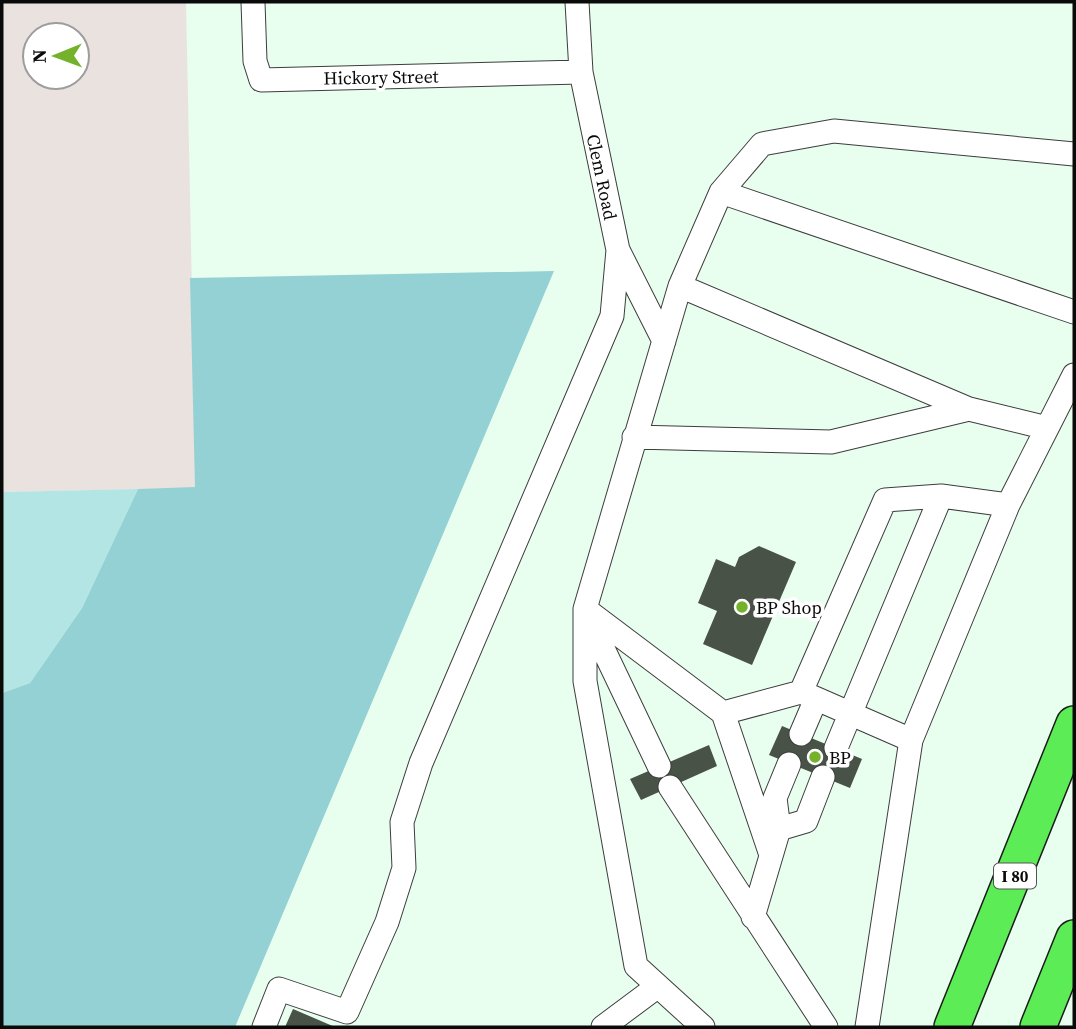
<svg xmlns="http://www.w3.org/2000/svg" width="1076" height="1029" font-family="'Source Serif 4',serif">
	<rect width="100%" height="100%" fill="#e8feef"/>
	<!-- industrial -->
	<path fill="#e9e2de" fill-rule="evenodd" d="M2,2h184l10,486 -194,4zM35,35h42v42h-42z"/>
	<!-- green -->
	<path fill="#b4e5e5" d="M138,489l-56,119 -52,75 -28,10v-201z"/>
	<!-- forest -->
	<path fill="#94d1d5" d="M554,271l-319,756h-233v-334l28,-10 52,-75 56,-119 57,-2 -5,-209z"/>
	<!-- building -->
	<path fill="#485247" d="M759,546l37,16 -44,103 -49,-21 14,-33 -19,-8 18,-44 19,8 4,-10z
		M782,726l80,33 -12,29 -81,-33z
		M709,745l8,21 -76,34 -11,-21z
		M293,1009l42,18h-50z"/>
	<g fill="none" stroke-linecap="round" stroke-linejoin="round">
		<defs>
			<path id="minor" d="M253,2l2,59 6,19 320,-8
				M577,2l4,70 37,178 46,91
				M721,192l353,120
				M680,286l289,123 78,19
				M634,437l197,5 138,-33
				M585,609l138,104 48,142
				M587,615l72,151
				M723,713l78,-21
				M801,734l15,-35
				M911,740l-110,-48 84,-192 56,-4 67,9
				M836,748l105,-252
				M670,787l156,240
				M779,829l27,-8 17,-44
				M753,917l26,-88 -4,-31 14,-34
				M264,1027l15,-38 68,23 40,-90 17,-54 -2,-46 19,-59 191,-447 6,-66
				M603,1027l55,-41
				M703,1027l-67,-61 -51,-285v-72l95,-323 41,-94 41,-48 72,-13 240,23
				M867,1027l44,-287 97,-235 66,-130"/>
			<path id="highway" d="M952,1027l122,-303
				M1038,1027l36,-89"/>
		</defs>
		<!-- minor casing -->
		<use href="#minor" stroke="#3d3d3d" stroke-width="25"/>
		<!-- highway casing -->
		<use href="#highway" stroke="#1b1b1b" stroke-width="38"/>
		<!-- minor -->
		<use href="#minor" stroke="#fff" stroke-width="23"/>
		<!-- highway -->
		<use href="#highway" stroke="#5ced56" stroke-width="35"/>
	</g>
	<!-- markers -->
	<g fill="#73b22a" stroke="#fff" stroke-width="2.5">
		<circle cx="742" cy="607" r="7"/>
		<circle cx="815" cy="757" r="7"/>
	</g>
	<g text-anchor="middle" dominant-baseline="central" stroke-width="7" stroke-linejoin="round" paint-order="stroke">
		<!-- shield labels -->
		<rect fill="#fff" stroke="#545454" stroke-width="2" x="994" y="863.5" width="42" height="25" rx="5"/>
		<g font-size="16" font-weight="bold" fill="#0a0a0a">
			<text x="1015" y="876">I 80</text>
		</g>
		<!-- street labels -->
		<g font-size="18" fill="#0a0a0a" stroke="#fff">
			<text transform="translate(381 77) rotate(-1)">Hickory Street</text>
			<text transform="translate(602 177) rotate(78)">Clem Road</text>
		</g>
		<!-- poi labels -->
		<g font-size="18" fill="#0a0a0a" stroke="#fff" text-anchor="start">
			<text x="756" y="607">BP Shop</text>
			<text x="829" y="757">BP</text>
		</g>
	</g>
	<!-- border -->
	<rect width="1076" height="1029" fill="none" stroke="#0a0a0a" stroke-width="7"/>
	<!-- north arrow -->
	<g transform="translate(56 56) rotate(269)"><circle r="33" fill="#ffffff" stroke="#9d9d9d" stroke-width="2"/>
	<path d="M0-5L12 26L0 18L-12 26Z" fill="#73b22a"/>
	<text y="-10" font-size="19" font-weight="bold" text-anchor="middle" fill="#0a0a0a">N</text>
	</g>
</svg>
